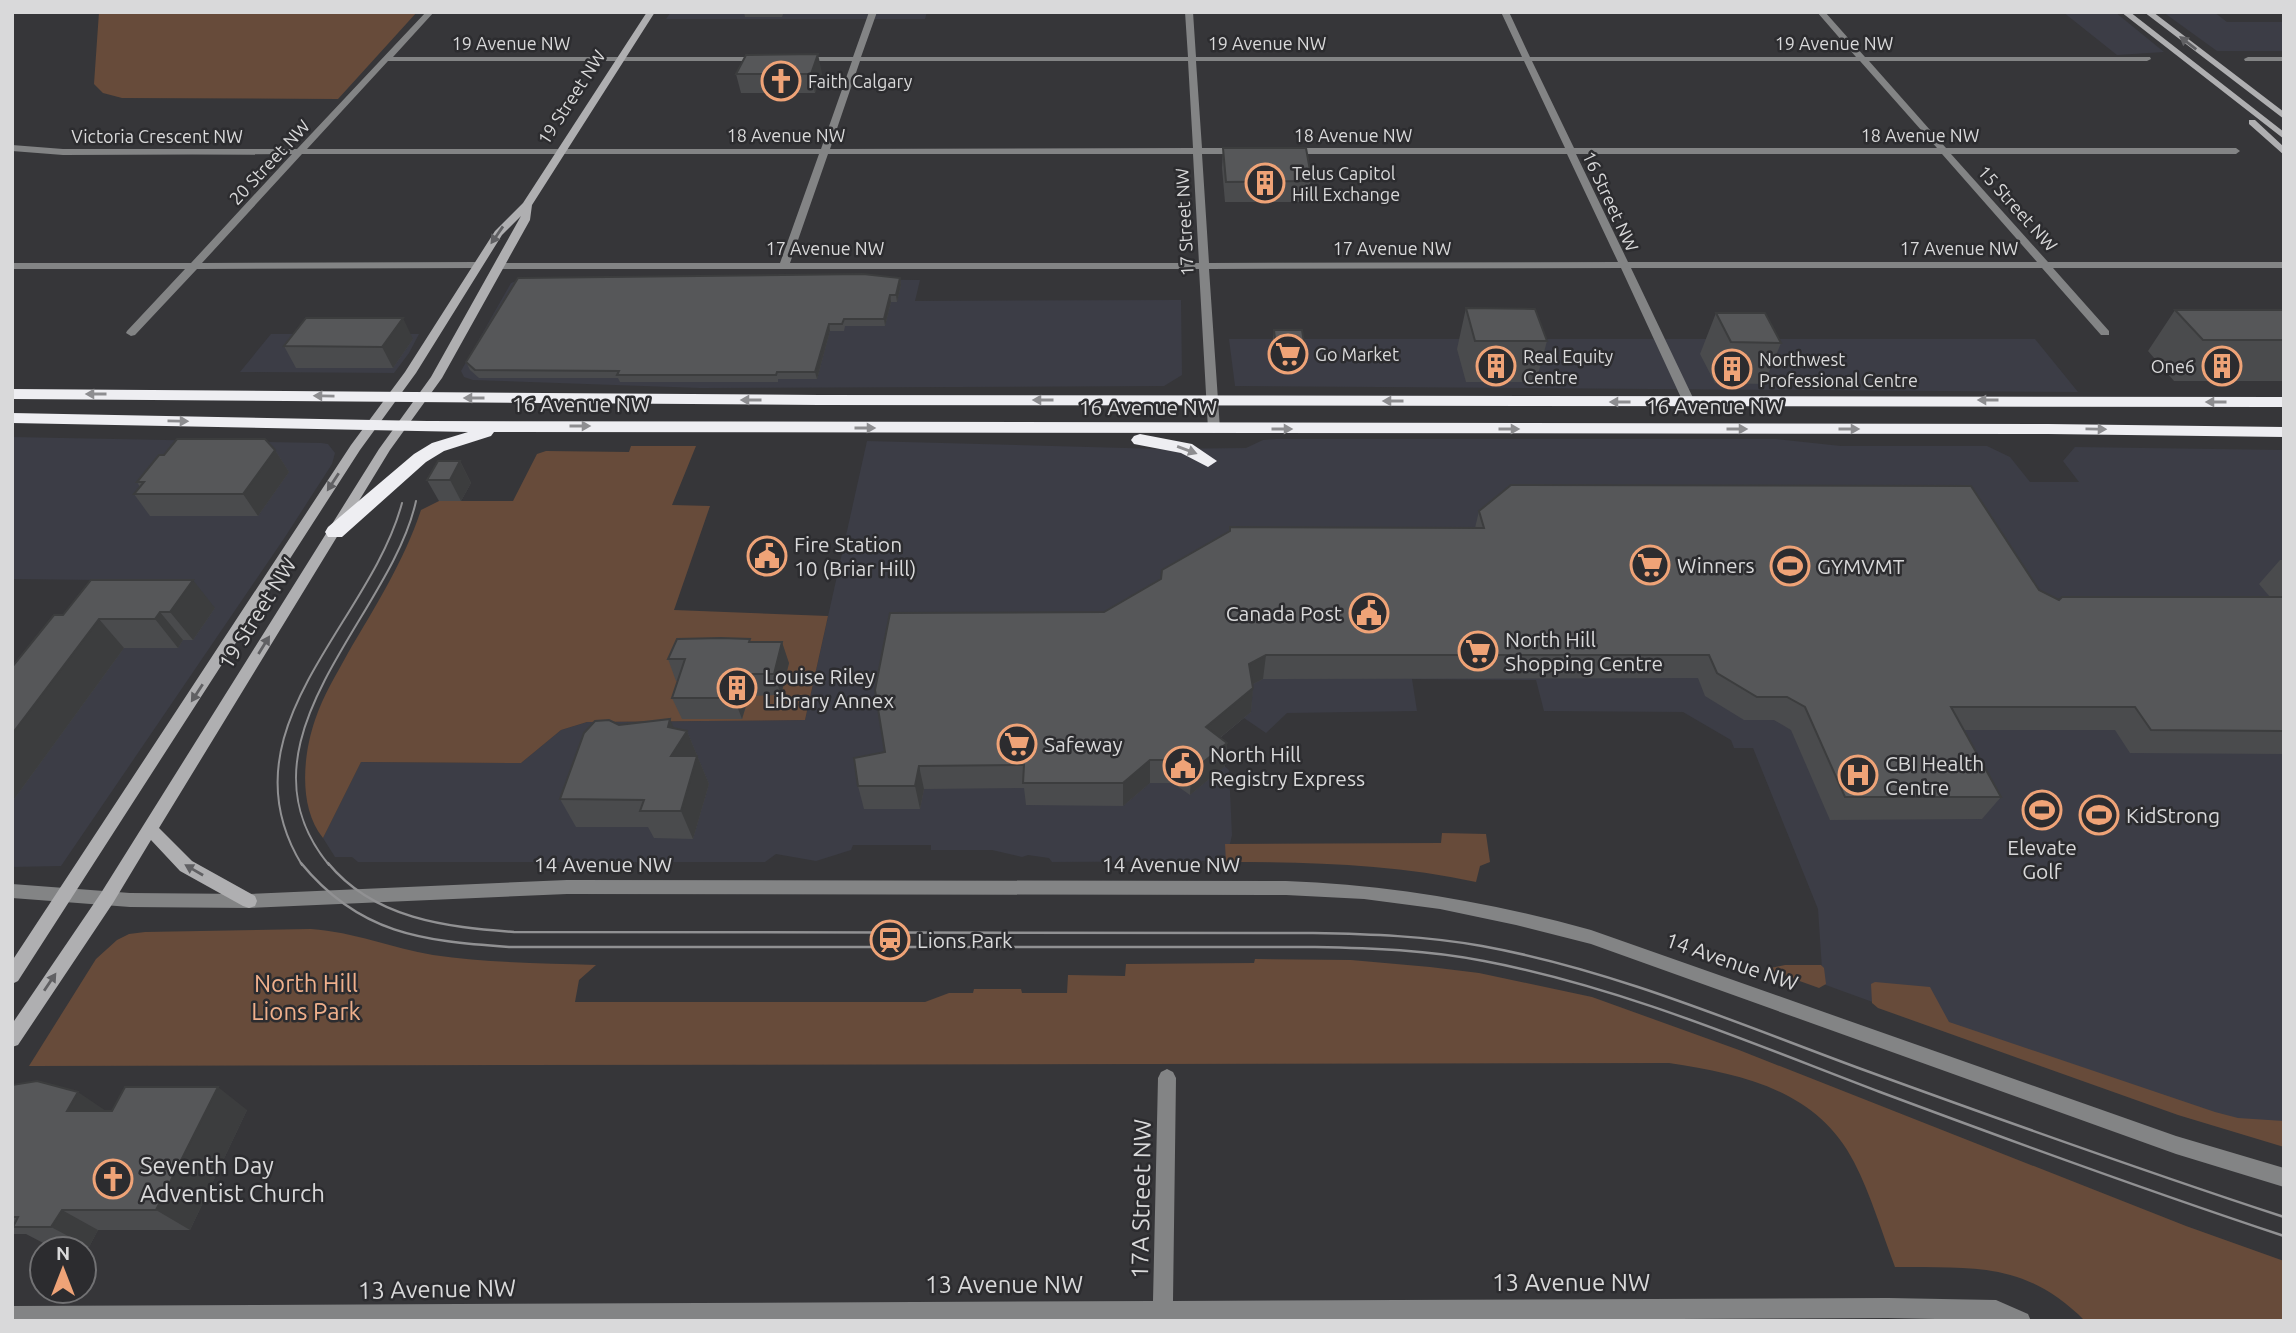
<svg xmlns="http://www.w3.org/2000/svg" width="2296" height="1333" font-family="Ubuntu,sans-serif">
	<rect width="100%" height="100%" fill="#363639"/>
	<!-- built -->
	<path fill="#3c3d46" d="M671,12h256l-2,7h-259z
		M2063,12h52l49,40 -47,3z
		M2163,12h51l13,10h57v29h-67z
		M526,277l394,3 -5,21 266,-1 1,75 -18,11 -464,2 -227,-8 -9,-3 -3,-6 50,-88z
		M271,334h148l-10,19 -15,20 -154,-1z
		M1229,339h806l43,53 -843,-6z
		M12,437l309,6 7,1 7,9 -3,11 -47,73 -224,329 -49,1v-162l91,-125 -91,-1z
		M1276,439h500l65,7h146l23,11 20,25h49l-16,-21 12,-14 209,3v692l-293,-97 -168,-61 -5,-75 -65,-161h-19l-3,-8 -48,-28 -139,-1 -8,-31 -124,-1 5,32 -130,2 -21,20 -22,-15 -39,32 24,20 3,65 -6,26 -174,1 -3,-4 -21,-3 -6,2 -30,-7h-61v-5h-78l-2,5 -35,11 -40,-7 -11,8h-407l-6,-5h-17l-12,-19 38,-76 160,1 40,-33 26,-8 218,-2 62,-279 295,8 84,-1 17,-8z"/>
	<!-- green -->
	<path fill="#674b3a" d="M99,12h318l-79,87 -216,-1 -19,-5 -9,-9z
		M631,446h65l-24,59 38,1 -36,104 154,6 -23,104 -218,2 -26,8 -40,33 -160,-1 -38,76c-25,-31 -20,-83 -8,-118 8,-24 21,-45 33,-67 27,-46 56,-92 73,-143l18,-9h74l24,-47 9,-3 83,1z
		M1442,833l44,1 4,28 -10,4 -4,16c-82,-18 -166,-20 -250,-20l-1,-18 216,-1z
		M311,929c43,3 81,19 122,26 54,8 108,8 163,10l-17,15 -4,22h350l24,-9h24l1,-4h47l1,4h45l1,-18 57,1 1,-12 128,-1 1,-4 96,1 79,7 49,6 113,24 147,53 447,176 98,35v60h-199c-60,-60 -111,-53 -190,-54 -13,-34 -24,-72 -41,-105 -37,-72 -112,-88 -185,-99l-1640,3 67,-107 21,-19 12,-6 16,-2z
		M1785,965h36l3,3 2,16 -7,4 -53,-19z
		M1875,982l55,5 19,35 266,90 23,6 46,3v26l-106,-32 -300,-107 -6,-5 -1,-19z"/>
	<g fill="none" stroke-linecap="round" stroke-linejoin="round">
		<!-- street -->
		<path fill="#838485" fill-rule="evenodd" d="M426,12h8l-41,45h366l4,2 -4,2h-371l-81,88h514l31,-88h-51l-4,-2 4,-2h52l16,-45h8l-16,45h327l-3,-45h8l3,45h326l-21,-45h8l21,45h326l-39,-45h8l40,45h285l1,2 -4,2h-278l77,87h290l4,3 -4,3h-285l97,108h236v6h-231l56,63v4h-8l-59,-67h-411l64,134 -6,3 -6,-3 -62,-134 -412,1 11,160 -6,4 -6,-4 -9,-160h-698l-5,-3 5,-3h279l39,-109h-517l-100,109 275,-1 5,3 -5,3 -280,1 -62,66 -4,1 -5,-3 1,-2 58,-62h-173v-6h179l101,-109 -229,1 -51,-4v-6l51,4h234zM860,61h328l5,87 -363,1zM1196,61h328l41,87h-278l-4,3 4,3h280l51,108 -409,1 -7,-109h37l4,-3 -4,-3h-37zM1532,61h328l77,87h-363zM828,154h365l6,109h-409zM1576,154h366l95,108h-409z
			M2248,57h36v4h-39l-1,-2z
			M567,880l719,1c104,4 204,21 305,49l585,206 108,32v19l-108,-33 -585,-210 -75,-19 -76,-16 -76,-10 -78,-4 -719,-1 -318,14 -119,-1 -118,-9v-14l118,9 119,1z
			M1167,1069l6,3 3,6 -3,223 715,-3 108,2 32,14 3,7 -143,-3 -604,3h-1272v-15l1141,-5 5,-223 3,-6z"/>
		<!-- secondary -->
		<path fill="#afafb1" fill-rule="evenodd" d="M647,12h8l-123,193 -2,15 -88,158 -52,72 -231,378 33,33 63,35 2,5 -2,5 -6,2 -6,-2 -63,-35 -29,-31 -38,63 -95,142 -6,2v-23l89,-131 278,-444 52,-72 90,-161 -19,19 -86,138 -56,77 -342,531 -6,3v-23l339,-516 54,-73 90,-141 28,-28z
			M2121,12h9l154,120v7z
			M2144,12h9l131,100v7z
			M2249,120h6l29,27v8l-35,-31z"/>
		<!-- highway -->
		<path fill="#eeeef2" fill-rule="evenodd" d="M12,389l807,6 1465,2v10l-1465,-2 -807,-6z
			M12,413l415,8 1621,3 236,3v10l-236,-3 -1554,-2 -3,4 -47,15 -18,11 -84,75h-14l-3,-5 3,-5 86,-73 18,-11 36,-11 -456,-9z
			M1140,434l52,10 25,17 -9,6 -27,-14 -47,-9 -3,-4 3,-4z"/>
		<!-- tram-far1 -->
		<path stroke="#919193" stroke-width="2" d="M302,865c-83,-135 68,-241 100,-362
			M329,865c-102,-124 62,-248 87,-364"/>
		<!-- tram -->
		<path stroke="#919193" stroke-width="2.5" d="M301,863c58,71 121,78 208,84h806c57,1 113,3 169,14 137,26 267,82 396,131 134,50 268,99 404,144
			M328,863c46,56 118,64 186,69l799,1c57,1 113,3 169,13 132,24 257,78 382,124 140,51 279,101 420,147"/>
	</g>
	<!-- wall -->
	<path fill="#4a4b4d" d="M744,12h40l-2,5h-37z
		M822,73l-7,20h-74l-5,-19z
		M1223,148l88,28 -2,20h-6l-1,6h-77l-3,-34z
		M900,278l1,7 -4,17h-6l-6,24h-40l-1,5h-14l-13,48h-39v3h-158l-2,-4h-139l-9,-8 -4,-8z
		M1466,308l81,33 -11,41h-70l-9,-33z
		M2175,310h109v71h-110l-26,-30z
		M1716,313l65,30 -17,41 -49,-1 -15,-29z
		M1274,330l31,18 -2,15h-29l-2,-18z
		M413,339l-20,29h-97l-12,-22z
		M275,450l14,22 -31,44h-108l-16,-22 6,-7 -3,-5z
		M460,461l11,22 -10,18h-22l-12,-21z
		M1479,511l560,79 20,10 211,-3 -11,-13 21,-24h4v194l-154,-1 -15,-23h-151l37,67 -19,22 -152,1 -39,-90 -17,-10h-30l-39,-24 -7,-18 -435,1 -10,5 -2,28 -31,26 7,5 -2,23 -35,29 -17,-12h-23l-27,23 -97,-1 -2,-17 -100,1 -4,20h-56l-6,-23 27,-34 219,-140 57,-33 69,-48 245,-3z
		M215,608l-22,32h-10l-5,8h-54l-112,154v-135l42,-52z
		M751,642l38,21 -8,32 -32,1 -7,23h-60l-10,-21 6,-17h-2l-8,-22z
		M619,725l56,4 12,2 22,53 -16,55 -39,-1 -6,-11h-72l-16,-28z
		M12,1085l95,26 140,-1 -57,120h-92l-9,17h-38l-25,-13h-14z"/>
	<!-- shaded-wall -->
	<path fill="#3c3d3e" d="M818,54l4,19 -7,20 -4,-19z
		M900,278l1,7 -4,17 -1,-7z
		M890,295l1,7 -6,24 -1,-7z
		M403,318l10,21 -20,29 -11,-21z
		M829,324l1,7 -13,48 -2,-7z
		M275,450l14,22 -31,44 -15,-22z
		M460,461l11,22 -10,18 -11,-21z
		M193,580l22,28 -22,32 -23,-28z
		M160,612l23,28 -5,8 -23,-29z
		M99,619l25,29 -112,154v-68z
		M782,642l7,21 -8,32 -7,-21z
		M1266,655l-3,24 -16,8 2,-23z
		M741,674l8,22 -7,23 -8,-21z
		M1253,688l-2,24 -46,38 1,-23z
		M670,719l10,23 7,-11 22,53 -16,55 -12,-28 -13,-84z
		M1227,743l-2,23 -35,29 1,-23z
		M1150,760v23l-27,23v-23z
		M919,766l5,23 -4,20 -5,-23z
		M218,1087l29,23 -57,120 -34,-20z
		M78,1092l34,23 -45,-4z
		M62,1210l36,20 -9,17 -38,-20z"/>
	<!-- building -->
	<path fill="#565759" stroke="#3c3d3e" stroke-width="2" d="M818,54l-7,20h-75l10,-19z
		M1223,148h83l5,28h-8l1,5 -78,1z
		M863,274l37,4 -4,17h-6l-6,24h-40l-2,5h-13l-14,48h-38l-1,3h-159l2,-4 -144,-1 -9,-8 52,-84z
		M1466,308l69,1 12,32h-72z
		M2175,310h109v30h-81z
		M1716,313h49l16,30 -50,-1z
		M306,318h97l-21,29 -98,-1z
		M1274,330h28l3,18h-29z
		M177,439h88l10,11 -32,44h-109l10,-12h-7l22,-27h5z
		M438,461h22l-10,19h-23z
		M1511,485l460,1 68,104 20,10 3,-3h222v134l-133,-1 -16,-23h-184l50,90h-156l-40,-90 -18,-10h-30l-40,-24 -8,-18h-443l-17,9 4,24 -47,39 21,16 -36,29 -17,-12h-24l-27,23h-100l1,-18 -105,1 -4,20h-57l-4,-28 31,-6 -10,-62 15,-77 214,-1 57,-33 1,-9 68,-39v-4l254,1 -5,-17z
		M91,580h102l-23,32h-10l-5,7h-56l-87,115v-67l42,-52h9z
		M721,638l29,1 -1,3h33l-8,32h-33l-7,24h-62l13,-39h-17l9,-20z
		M670,719l-2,8 19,4 -16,25h26l-16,55h-41l4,-11 -84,-1 24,-66 11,-12 14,-1 10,5z
		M37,1081l41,11 -11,19h45l13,-24h93l-62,123h-94l-11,17h-38l5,-10h-6v-132z"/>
	<!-- one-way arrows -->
	<defs><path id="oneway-solid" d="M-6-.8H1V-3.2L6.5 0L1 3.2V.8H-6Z" transform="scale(1.75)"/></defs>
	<g fill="#606063">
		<use href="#oneway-solid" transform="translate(2188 43) rotate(-142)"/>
		<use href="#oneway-solid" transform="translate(497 235) rotate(125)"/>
		<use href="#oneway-solid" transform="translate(333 482) rotate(123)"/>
		<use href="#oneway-solid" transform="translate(264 645) rotate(-58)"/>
		<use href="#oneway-solid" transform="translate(197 693) rotate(123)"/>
		<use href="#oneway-solid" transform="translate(194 870) rotate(-150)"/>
		<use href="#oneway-solid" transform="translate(50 982) rotate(-56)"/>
	</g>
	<g fill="#8d8d90">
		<use href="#oneway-solid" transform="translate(96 394) rotate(180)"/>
		<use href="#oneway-solid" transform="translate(324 396) rotate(-179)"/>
		<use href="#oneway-solid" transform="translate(474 398) rotate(-180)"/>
		<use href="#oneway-solid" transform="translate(751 400) rotate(-180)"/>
		<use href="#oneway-solid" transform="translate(1043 400) rotate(-180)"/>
		<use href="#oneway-solid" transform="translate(1988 400) rotate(180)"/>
		<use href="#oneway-solid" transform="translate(1393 401) rotate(-180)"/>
		<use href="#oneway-solid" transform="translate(1620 402) rotate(-180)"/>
		<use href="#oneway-solid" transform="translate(2216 402) rotate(-180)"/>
		<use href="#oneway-solid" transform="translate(178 421) rotate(1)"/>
		<use href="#oneway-solid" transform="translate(580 426)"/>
		<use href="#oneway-solid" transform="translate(865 428)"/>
		<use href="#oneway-solid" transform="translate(1282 429)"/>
		<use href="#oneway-solid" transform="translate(1509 429)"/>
		<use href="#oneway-solid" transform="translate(1737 429)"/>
		<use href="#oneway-solid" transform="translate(1849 429)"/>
		<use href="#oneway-solid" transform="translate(2096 429) rotate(1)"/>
		<use href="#oneway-solid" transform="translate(1187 450) rotate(20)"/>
	</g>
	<!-- icons -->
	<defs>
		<symbol id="church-ring" viewBox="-11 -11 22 22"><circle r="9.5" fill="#2c2c2f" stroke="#efa377" stroke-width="1.5"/><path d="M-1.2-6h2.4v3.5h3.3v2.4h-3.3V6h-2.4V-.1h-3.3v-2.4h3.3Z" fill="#efa377"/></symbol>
		<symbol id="building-ring" viewBox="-11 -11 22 22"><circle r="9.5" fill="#2c2c2f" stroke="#efa377" stroke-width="1.5"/><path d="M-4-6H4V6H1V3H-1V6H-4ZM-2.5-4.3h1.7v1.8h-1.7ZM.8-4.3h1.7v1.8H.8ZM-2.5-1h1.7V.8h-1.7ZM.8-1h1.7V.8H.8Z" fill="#efa377"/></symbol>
		<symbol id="supermarket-ring" viewBox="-11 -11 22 22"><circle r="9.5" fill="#2c2c2f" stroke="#efa377" stroke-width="1.5"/><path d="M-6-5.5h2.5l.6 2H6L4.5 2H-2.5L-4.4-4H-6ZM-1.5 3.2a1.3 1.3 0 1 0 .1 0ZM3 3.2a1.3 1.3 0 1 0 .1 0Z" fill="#efa377"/></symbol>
		<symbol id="civic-ring" viewBox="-11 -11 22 22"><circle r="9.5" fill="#2c2c2f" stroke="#efa377" stroke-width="1.5"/><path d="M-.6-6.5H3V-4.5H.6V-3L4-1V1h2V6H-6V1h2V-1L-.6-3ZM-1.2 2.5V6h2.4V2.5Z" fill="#efa377"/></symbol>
		<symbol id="stadium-ring" viewBox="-11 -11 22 22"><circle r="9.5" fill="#2c2c2f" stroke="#efa377" stroke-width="1.5"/><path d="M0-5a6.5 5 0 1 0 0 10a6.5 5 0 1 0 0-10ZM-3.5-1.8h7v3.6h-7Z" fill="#efa377"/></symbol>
		<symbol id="hospital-ring" viewBox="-11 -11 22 22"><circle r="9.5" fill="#2c2c2f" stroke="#efa377" stroke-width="1.5"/><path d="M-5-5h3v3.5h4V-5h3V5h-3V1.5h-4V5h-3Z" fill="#efa377"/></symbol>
		<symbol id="station-ring" viewBox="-11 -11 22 22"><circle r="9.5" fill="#2c2c2f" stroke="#efa377" stroke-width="1.5"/><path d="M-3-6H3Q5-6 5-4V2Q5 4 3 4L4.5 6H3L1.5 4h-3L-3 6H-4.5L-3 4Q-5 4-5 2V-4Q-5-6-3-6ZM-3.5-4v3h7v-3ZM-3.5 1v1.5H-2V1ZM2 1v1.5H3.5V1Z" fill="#efa377"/></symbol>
	</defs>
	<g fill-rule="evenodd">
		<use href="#church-ring" x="759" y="59" width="44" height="44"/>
		<use href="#building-ring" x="1243" y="161" width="44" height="44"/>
		<use href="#supermarket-ring" x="1266" y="332" width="44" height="44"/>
		<use href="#building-ring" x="1474" y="344" width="44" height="44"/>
		<use href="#building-ring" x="2200" y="344" width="44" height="44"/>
		<use href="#building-ring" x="1710" y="347" width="44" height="44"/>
		<use href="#civic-ring" x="745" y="534" width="44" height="44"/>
		<use href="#supermarket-ring" x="1628" y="543" width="44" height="44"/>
		<use href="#stadium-ring" x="1768" y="544" width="44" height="44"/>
		<use href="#civic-ring" x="1347" y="591" width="44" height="44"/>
		<use href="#supermarket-ring" x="1456" y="629" width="44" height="44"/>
		<use href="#building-ring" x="715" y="666" width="44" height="44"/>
		<use href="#supermarket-ring" x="995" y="722" width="44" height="44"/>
		<use href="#civic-ring" x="1161" y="744" width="44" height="44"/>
		<use href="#hospital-ring" x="1836" y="753" width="44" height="44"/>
		<use href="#stadium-ring" x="2020" y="788" width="44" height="44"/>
		<use href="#stadium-ring" x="2077" y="793" width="44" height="44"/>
		<use href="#station-ring" x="868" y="918" width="44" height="44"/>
		<use href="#church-ring" x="91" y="1157" width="44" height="44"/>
	</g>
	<g text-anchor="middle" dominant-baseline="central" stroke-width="5" stroke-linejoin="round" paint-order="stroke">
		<!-- far-street labels -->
		<g font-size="18" fill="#d9d9da" stroke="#2c2c2f">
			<text x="511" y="43">19 Avenue NW</text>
			<text x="1267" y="43">19 Avenue NW</text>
			<text x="1834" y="43">19 Avenue NW</text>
			<text transform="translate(571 97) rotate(-57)">19 Street NW</text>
			<text x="786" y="135">18 Avenue NW</text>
			<text x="1353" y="135">18 Avenue NW</text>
			<text x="1920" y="135">18 Avenue NW</text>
			<text x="157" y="136">Victoria Crescent NW</text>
			<text transform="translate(269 162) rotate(-47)">20 Street NW</text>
			<text transform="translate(1611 201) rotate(65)">16 Street NW</text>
			<text transform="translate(2018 208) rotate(48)">15 Street NW</text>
			<text transform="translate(1184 222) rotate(-93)">17 Street NW</text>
			<text x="825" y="248">17 Avenue NW</text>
			<text x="1392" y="248">17 Avenue NW</text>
			<text x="1959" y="248">17 Avenue NW</text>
		</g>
		<!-- far-poi labels -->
		<g font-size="18" fill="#d9d9da" stroke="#2c2c2f" text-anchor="start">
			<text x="808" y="81">Faith Calgary</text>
			<text x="1292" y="173">Telus Capitol<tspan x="1292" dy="21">Hill Exchange</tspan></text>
			<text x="1315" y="354">Go Market</text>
			<text x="1523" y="356">Real Equity<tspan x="1523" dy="21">Centre</tspan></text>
			<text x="1759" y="359">Northwest<tspan x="1759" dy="21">Professional Centre</tspan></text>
			<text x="2195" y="366" text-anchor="end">One6</text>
		</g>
		<!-- street labels -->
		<g font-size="21" fill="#d9d9da" stroke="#2c2c2f">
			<text x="581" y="404">16 Avenue NW</text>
			<text x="1715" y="406">16 Avenue NW</text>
			<text x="1148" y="407">16 Avenue NW</text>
			<text transform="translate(257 613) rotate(-58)">19 Street NW</text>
			<text x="603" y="864">14 Avenue NW</text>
			<text x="1171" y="864">14 Avenue NW</text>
			<text transform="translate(1732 961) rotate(19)">14 Avenue NW</text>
		</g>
		<!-- poi labels -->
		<g font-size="21" fill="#d9d9da" stroke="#2c2c2f" text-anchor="start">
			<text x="794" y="544">Fire Station<tspan x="794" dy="24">10 (Briar Hill)</tspan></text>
			<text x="1677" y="565">Winners</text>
			<text x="1817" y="566">GYMVMT</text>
			<text x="1342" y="613" text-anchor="end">Canada Post</text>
			<text x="1505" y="639">North Hill<tspan x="1505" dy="24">Shopping Centre</tspan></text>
			<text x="764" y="676">Louise Riley<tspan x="764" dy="24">Library Annex</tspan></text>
			<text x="1044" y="744">Safeway</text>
			<text x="1210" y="754">North Hill<tspan x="1210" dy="24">Registry Express</tspan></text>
			<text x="1885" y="763">CBI Health<tspan x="1885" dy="24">Centre</tspan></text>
			<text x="2126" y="815">KidStrong</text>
			<text x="2042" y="847" text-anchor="middle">Elevate<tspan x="2042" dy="24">Golf</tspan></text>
			<text x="917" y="940">Lions Park</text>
		</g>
		<!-- near-park labels -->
		<g font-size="24" fill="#f0b08c" stroke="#2c2c2f">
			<text x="306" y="983">North Hill<tspan x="306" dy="28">Lions Park</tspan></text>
		</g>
		<!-- near-poi labels -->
		<g font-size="24" fill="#d9d9da" stroke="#2c2c2f" text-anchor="start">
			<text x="140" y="1165">Seventh Day<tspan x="140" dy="28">Adventist Church</tspan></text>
		</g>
		<!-- near-street labels -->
		<g font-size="24" fill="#d9d9da" stroke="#2c2c2f">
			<text transform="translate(1141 1199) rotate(-89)">17A Street NW</text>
			<text x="1571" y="1282">13 Avenue NW</text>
			<text x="1004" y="1284">13 Avenue NW</text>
			<text transform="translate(437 1289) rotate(-1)">13 Avenue NW</text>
		</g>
	</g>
	<!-- border -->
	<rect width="2296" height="1333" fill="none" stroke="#d9d9da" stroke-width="28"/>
	<!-- north arrow -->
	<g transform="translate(63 1270)"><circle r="33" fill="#2c2c2f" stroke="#717173" stroke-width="2"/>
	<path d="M0-5L12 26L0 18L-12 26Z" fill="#efa377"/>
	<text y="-10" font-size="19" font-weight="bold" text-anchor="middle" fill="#d9d9da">N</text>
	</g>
</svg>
